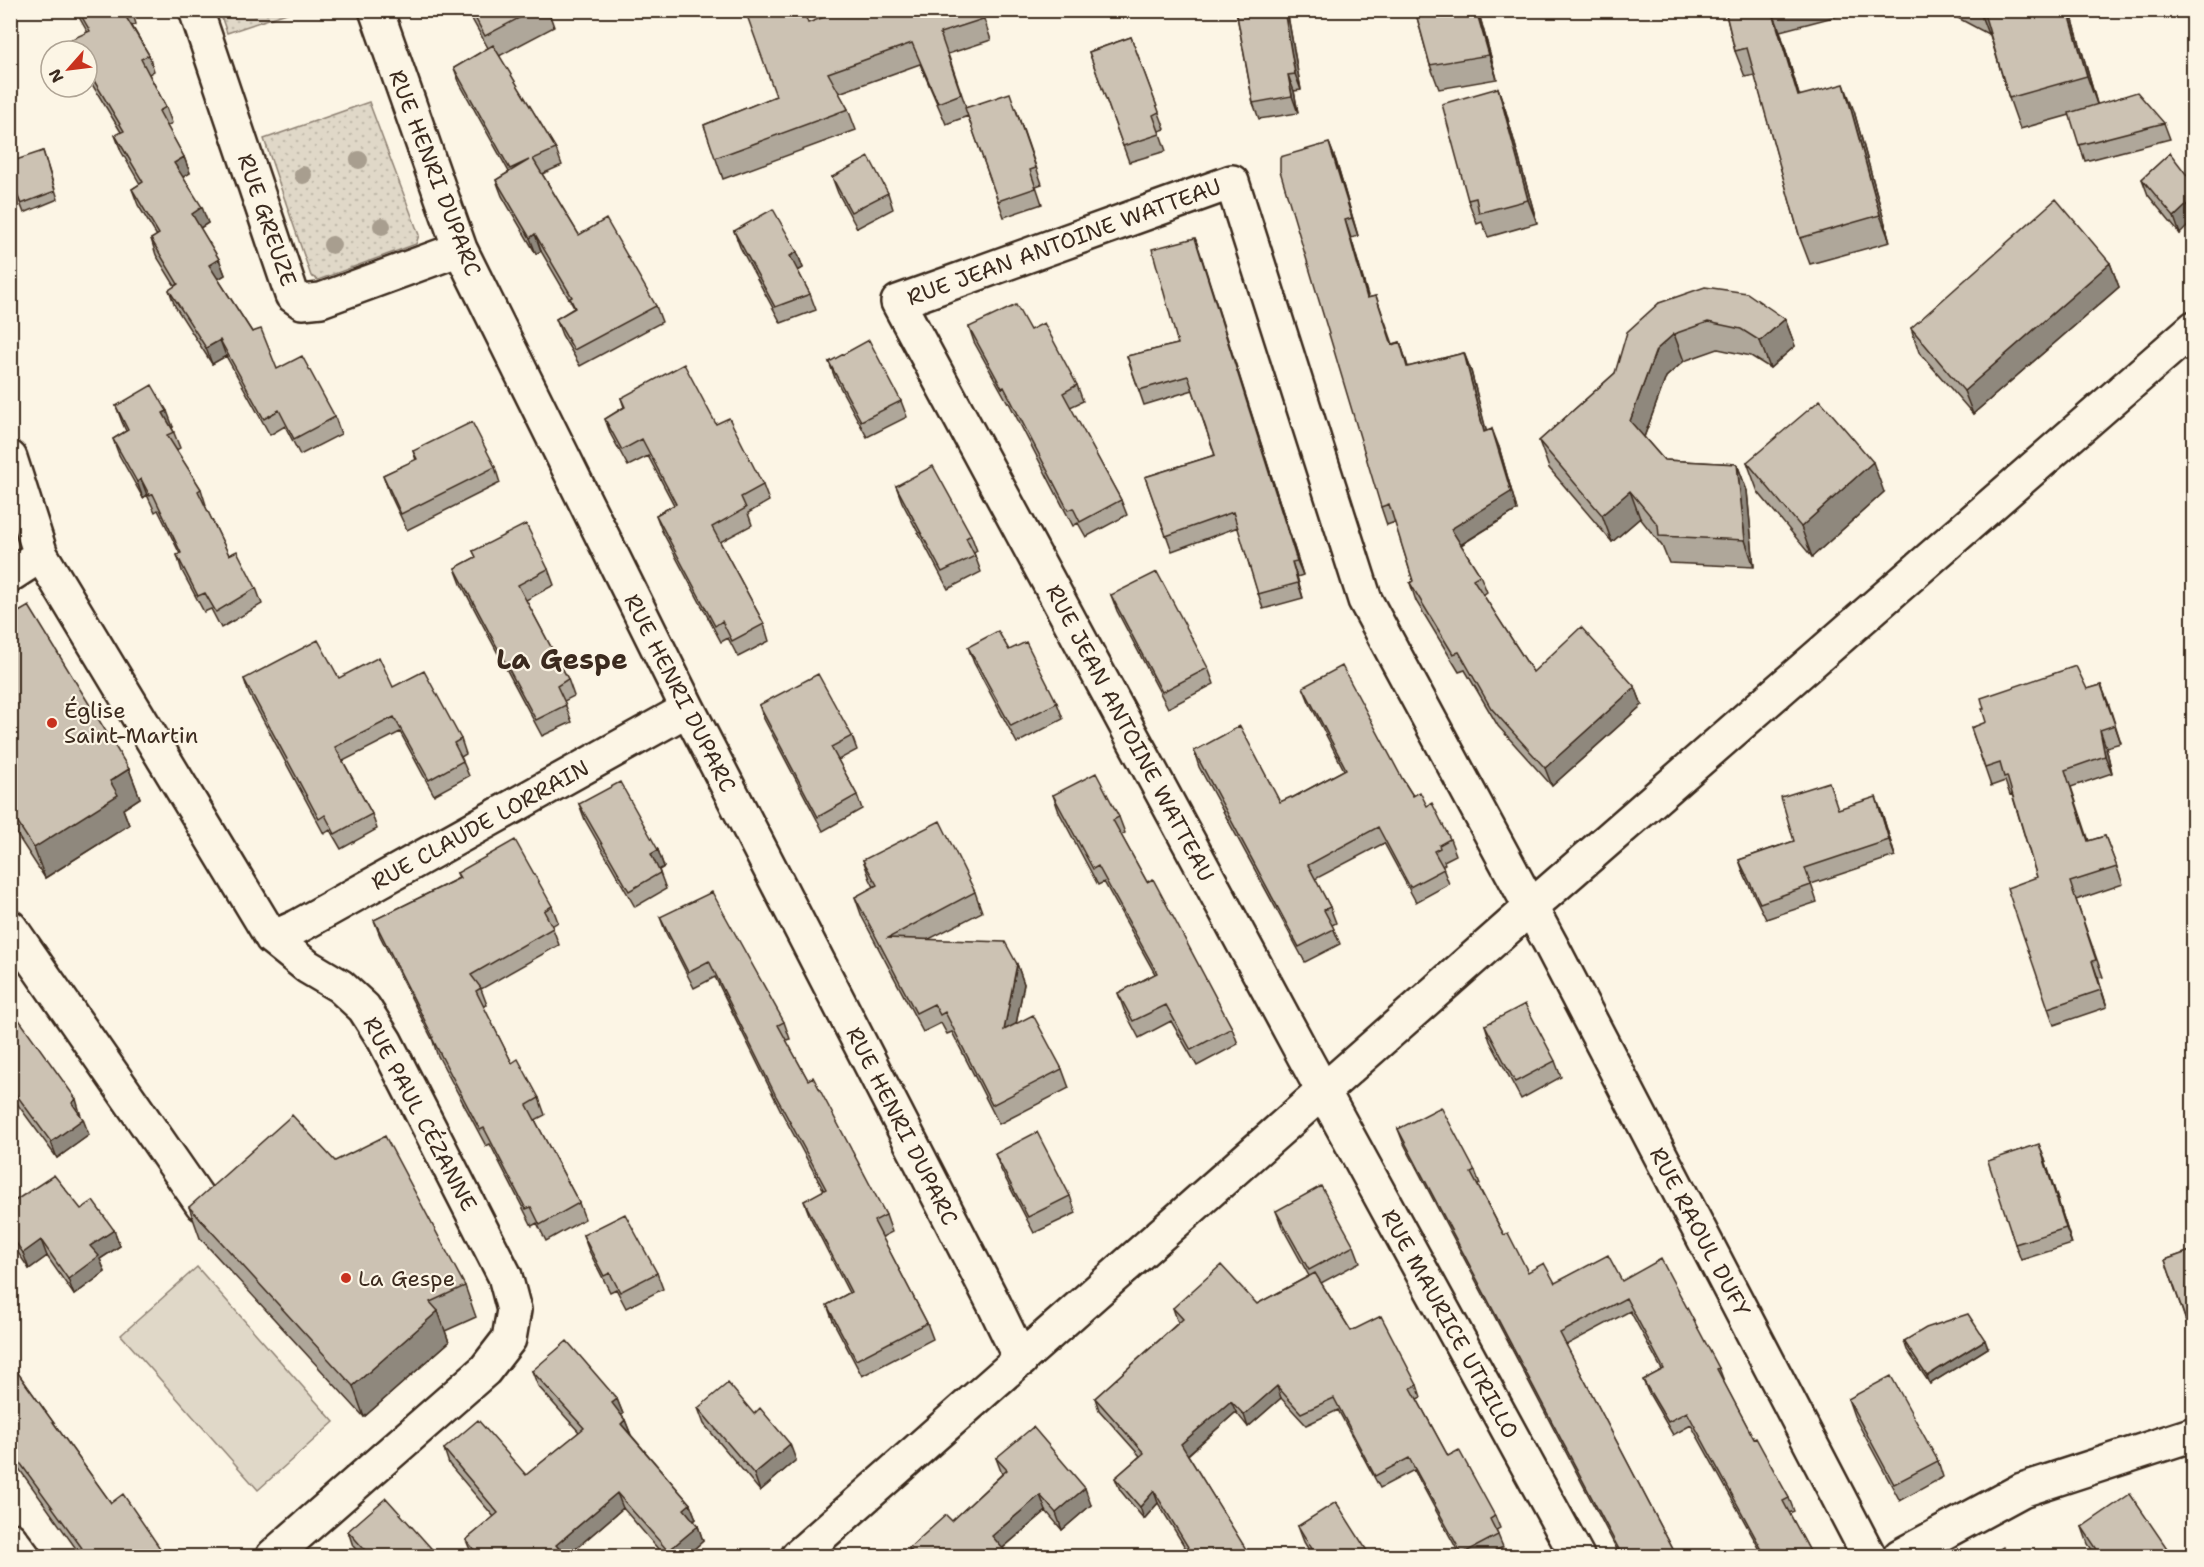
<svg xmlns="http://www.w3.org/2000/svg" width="2204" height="1567" font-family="'Shantell Sans',sans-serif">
	<defs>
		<pattern id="grass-dots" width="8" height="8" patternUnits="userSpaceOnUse" patternTransform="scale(1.5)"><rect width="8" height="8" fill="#e0d8c8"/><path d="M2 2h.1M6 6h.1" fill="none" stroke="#c1baab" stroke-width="1.8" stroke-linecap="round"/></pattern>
	</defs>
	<rect width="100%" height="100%" fill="#fcf5e5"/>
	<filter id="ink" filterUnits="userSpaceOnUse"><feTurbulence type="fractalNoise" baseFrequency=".0167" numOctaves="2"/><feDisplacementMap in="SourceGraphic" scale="12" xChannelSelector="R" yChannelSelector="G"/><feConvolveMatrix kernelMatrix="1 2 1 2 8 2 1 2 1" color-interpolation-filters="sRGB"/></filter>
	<g filter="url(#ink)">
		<!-- grass -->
		<path fill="url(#grass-dots)" stroke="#8e8173" stroke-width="1.5" d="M219,10h74v1l-66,22z
			M369,102l50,133 -3,9 -98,36 -7,-4 -47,-137z"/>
		<!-- garden -->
		<path fill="#e0d8c8" stroke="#8e8173" stroke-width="1.5" d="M197,1267l137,155 -76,68 -137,-155z"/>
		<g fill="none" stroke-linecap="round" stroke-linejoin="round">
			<defs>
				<path id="minor" d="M196,10l96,285 10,7 19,-2 139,-51
					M376,10l84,239 228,460 306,595 27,56
					M10,458l31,97 231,383 36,29 32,19 24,22 21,33 120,235 9,34 -5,29 -24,31 -212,186
					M10,575l31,-20
					M10,927l192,277
					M272,938l25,-11 391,-218
					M10,1539l13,17
					M1577,1556l-273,-500 -406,-754 334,-120 133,418 186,345 318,611
					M1900,1556l122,-66 172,-56"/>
				<path id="major" d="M798,1556l732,-648 664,-580"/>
			</defs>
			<!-- minor casing -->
			<use href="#minor" stroke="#3b2a1e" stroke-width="38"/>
			<!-- major casing -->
			<use href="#major" stroke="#3b2a1e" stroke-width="38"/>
			<!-- minor -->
			<use href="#minor" stroke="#fcf5e5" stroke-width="33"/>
			<!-- major -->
			<use href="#major" stroke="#fcf5e5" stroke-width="33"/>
		</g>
		<!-- trees -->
		<g fill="#a89e8f">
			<circle cx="359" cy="160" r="9"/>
			<circle cx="303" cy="175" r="9"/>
			<circle cx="382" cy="226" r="9"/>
			<circle cx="332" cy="245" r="9"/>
		</g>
		<!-- wall -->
		<path fill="#afa79a" stroke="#3b2a1e" stroke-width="1.5" d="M75,10h57l4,14 -4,2 17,29 5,16 -5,3 17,33 6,16 -5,3 17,31 6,16 -7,4 25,46 -8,5 19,31 6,16 -7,4 34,53 25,37 58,48 6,17 -41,21 -15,-29 -15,9 -44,-79 -14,8 -37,-58 -6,-16 6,-4 -19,-31 -5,-16 6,-3 -19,-31 -6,-16 8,-5 -19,-33 -6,-16 6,-3 -34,-56v-25h-14l-3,-11 18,-7z
			M467,10h81l6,17 -55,29 57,93 6,16 -20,9 37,61 77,71 6,16 -82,44 -18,-31 -6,-16 18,-11 -2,-4 -31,-53 -5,3 -34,-58 -6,-16 13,-8 -49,-88 -6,-16 34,-20z
			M981,10l10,30 -43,14 18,53 50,2 26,75 -6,2 6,18 -38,13 -36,-101 -22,8 -26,-60 -81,29 9,16 8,21 -133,49 -19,-54 72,-29 32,-73z
			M1124,10h10l-9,4z
			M1236,10h50l2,6 13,74 -7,1 4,22 -39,6 -6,-16z
			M1415,10h63l19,69 -58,10 -9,-24z
			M1725,10h135l-80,21 19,64 55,16 36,131 -80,22 -10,-26 -45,-163 -10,2 -10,-26z
			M1943,10h127l27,94 67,19 6,16 -85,22 -15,-46 -50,14 -11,-31 -20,-66 -1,2z
			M1131,37l34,92 -6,2 7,20 -37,11 -40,-110z
			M1498,88l8,24 31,111 -49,14 -6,-15 -5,2 -9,-24z
			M1329,143l7,18 22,75 -7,2 17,60 8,-2 17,48 7,-2 8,25 56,-14 7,18 15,60 13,16 18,63 -56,35 19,30 7,17 -4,3 50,77 102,15 7,18 -90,81 -54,-60 -33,-56 -6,2 -43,-71 -6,-18 3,-2 -18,-59 -8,3 -6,-18z
			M43,151l15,48 -34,14 -14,-36z
			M2170,153l10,81 -32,-39 -6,-16z
			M832,177l56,16 5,16 -36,19 -19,-35z
			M734,231l63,21 6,16 -5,3 12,23 6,16 -35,13 -41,-76z
			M1195,238l108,337 -6,2 6,21 -40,11 -25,-82 -66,24 -27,-74 70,-22 -22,-65 -49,15 -17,-49 51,-12z
			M2110,263l9,24 -146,127 -54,-62 -8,-24z
			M1659,303l126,16 10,27 -25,22 -19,-12 -33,-7 -34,12 -18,16 -22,60 20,23 73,4 10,27 7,76 -85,-4 -7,-17 -22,-28 -28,24 -63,-74 -10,-27 76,-68z
			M969,327l61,3 47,55 6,16 -13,6 51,93 6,15 -41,22 -8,-14 -5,3 -64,-123h-1l-34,-61z
			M829,362l72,39 6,16 -40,20 -32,-59z
			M621,398l95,26 47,61 6,16 -21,12 4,12 -32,17 44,82 5,17 -31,16 -10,-19 -7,4 -59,-111 -6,-16 18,-10 -26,-49 -20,10 -17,-31 -6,-16 19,-12z
			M116,406l57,21 -1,1 8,20 -4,2 25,39 5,16 -1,1 24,49 27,33 6,16 -41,24 -10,-19 -7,3 -22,-41 -5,-16 3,-1 -22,-44 -3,2 -8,-17 -4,3 -24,-43 -6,-16 13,-8 -4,-9z
			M413,451l82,16 5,16 -93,47 -18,-38 -6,-17 33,-15z
			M1747,462l137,30 -72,65 -54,-65z
			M896,486l75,49 6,16 -3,2 7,19 -33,17 -46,-87z
			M473,551l75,18 6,16 -28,15 42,79 6,17 -10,5 8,21 -30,14 -81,-152 -6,-16 21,-11z
			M1111,595l97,73 6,16 -46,24 -51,-97z
			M10,617l119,152 11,29 -17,11 6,16 -84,53 -35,-54z
			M968,647l41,3 48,53 6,16 -46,24 -43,-80z
			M244,679l149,8 68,52 5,15 -5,3 8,19 -35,19 -34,-63 -57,29 29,53 5,15 -36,20 -11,-19 -6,4 -75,-140z
			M2101,685l20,58 -15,4 6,26 -41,14 18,54 16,-5 18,48 -47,16 27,77 -5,1 9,29 -53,18 -6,-17 -11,-131 -25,-83 -2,1 -5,-14 -14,5 -20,-58z
			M1303,687l100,93 10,16 14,10 23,33 6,16 -12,6 1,3 -3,2 7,18 -33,18 -32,-59 -69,36 15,28 6,16 -4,2 8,19 -35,18 -106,-195 -5,-16 86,51 12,-4 52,-28 -35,-68z
			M759,705l93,31 5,14 -19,10 19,35 5,14 -39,22 -59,-112z
			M1053,795l66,22 6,16 -4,2 26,47 85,146 6,16 -41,22 -26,-45 -32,17 -15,-28 -6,-17 37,-19 -51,-92 -6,3 -39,-73z
			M579,804l79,46 6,17 -5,3 7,19 -31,18 -50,-87z
			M1838,809l44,4 13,43 -84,28 6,18 -51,17 -21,-42 -6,-17 55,-19z
			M863,860l112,32 7,20 -53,27 88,25 7,20 -8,40 46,45 7,19 -70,36 -47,-92 -5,2 -6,-11 -18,9 -61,-115 -7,-20 19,-10 -4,-8z
			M457,873l95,33 6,16 -6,4 7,19 -78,44 6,16 -4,1 29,57 27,35 6,17 -10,5 44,83 6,16 -39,22 -9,-18 -5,3 -42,-82 -4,2 -49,-92 -4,-13 -53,-105 -6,-16 85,-42z
			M660,917l124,105 6,17 -4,1 22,40 78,135 6,17 -10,5 45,86 6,16 -71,37 -29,-55 -6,-16 22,-12 -39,-76 -6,-16 20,-10 -42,-78 -67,-136 -21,11 -28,-55z
			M10,1007l71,109 8,19 -32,23 -47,-64z
			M1485,1025l70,36 6,16 -40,22 -31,-58z
			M1398,1129l77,42 5,13 -2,1 26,50 24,37 27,11 67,-2 97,87 5,13h-1l31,58 35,59 5,13 -5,2 24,44h-49l-73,-132 -18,10 -25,-43 -5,-12 19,-10 -32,-59 -64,34 111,212h-56l-218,-415z
			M995,1154l75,42 6,17 -42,20 -33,-63z
			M2045,1160l27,84 -51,16 -6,-16z
			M335,1161l130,125 11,31 -31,14 4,11 -85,75 -164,-179 -11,-31z
			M10,1204l71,5 33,21 6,16 -20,13 5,13 -31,23 -27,-39 -18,13 -19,-28z
			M1276,1211l78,35 6,16 -39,21 30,48 66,54 4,12 -4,2 31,57 47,60 5,12 -4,2 7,17 -19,10h-23l-47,-87 -34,18 -42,-78 -32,15 -25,-27 -33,29 -12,-15 -48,43 62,102h-59l-33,-54 -14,16 -24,-29 -5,-12 25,-22 -41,-46 -4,-12 84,-76 -2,-2 -4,-12 84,-4 52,-28 -27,-49z
			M583,1235l74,38 6,16 -37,19 -10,-19 -6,3 -21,-41z
			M2193,1250v92l-28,-82z
			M1904,1341l84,7 -58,36 -23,-34z
			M10,1362l101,141 55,54h-84l-72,-101z
			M532,1371l85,28 6,15 -2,1 4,5 6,15 59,69 6,15 -2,2 4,5 5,15 -18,16h-20l-42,-49 -57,49h-93l-7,-17 28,-23 -45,-53 -5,-15 82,26 53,-43 -41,-46z
			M1848,1399l90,62 5,16 -43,24 -46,-85z
			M698,1408l56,6 42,46 -36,31 -56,-67z
			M996,1458l95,47 -29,25 -16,-19 -43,37 7,9h-98l-3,-9 43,-27 50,-47z
			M1298,1526l73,31h-58l-9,-15z
			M2082,1527l91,30h-76l-9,-13z
			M348,1531l91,26h-76l-10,-11z"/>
		<!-- shaded-wall -->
		<path fill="#8f887d" stroke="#3b2a1e" stroke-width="1.5" d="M1284,10h2l2,6 13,74 -6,-16z
			M1476,10h2l19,69 -8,-24z
			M1772,10l8,21 27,91 -9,-26z
			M1979,10h24l-15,24z
			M2068,10h2l28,97 -11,-31z
			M1288,75l6,16 4,22 -6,-17z
			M1844,84l10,27 36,131 -10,-27z
			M1498,88l8,24 31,111 -9,-23z
			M1329,143l7,18 22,75 -6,-18z
			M184,157l6,16 -10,6 -6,-16z
			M2193,199v22l-13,13 -6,-17z
			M202,207l6,16 -11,7 -5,-16z
			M1345,220l6,18 23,78 -7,-18z
			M535,234l6,17 -5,3 -6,-16z
			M1195,238l5,14 103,323 -6,-14z
			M797,252l6,16 -7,4 -6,-16z
			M219,259l6,16 -10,6 -6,-16z
			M2110,263l9,24 -146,127 -9,-23z
			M1785,319l10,27 -25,22 -10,-27z
			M1674,334l10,27 -18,16 -26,71 -10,-27 26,-71z
			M220,340l6,16 -14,8 -6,-16z
			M1400,342l6,18 7,25 -6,-18z
			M1464,353l7,18 20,78 -7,-17z
			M167,411l6,16 -4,2 -6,-16z
			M1492,429l7,18 18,63 -60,37 -6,-18z
			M1873,462l11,30 -72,65 -11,-30z
			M1737,464l10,27 7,76 -9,-27z
			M141,479l6,16 -4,3 -6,-16z
			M1630,491l10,27 -28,24 -10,-27z
			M1292,562l5,15 6,21 -5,-15z
			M2101,685l7,17 13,41 -6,-18z
			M1635,687l7,18 -90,81 -7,-18z
			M2100,730l6,17 6,26 -7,-17z
			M129,769l11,29 -17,11 6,16 -84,53 -11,-30 76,-67z
			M1876,797l6,16 13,43 -6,-16z
			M658,850l6,17 -7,4 -6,-17z
			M2092,961l6,17 9,29 -6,-17z
			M1017,964l7,20 -13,65 -7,-19z
			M76,1099l5,17 -3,3 -6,-16z
			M83,1119l6,16 -32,23 -6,-16z
			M2039,1144l6,16 27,84 -6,-16z
			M114,1230l6,16 -20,13 5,13 -31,23 -6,-16 22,-33z
			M41,1240l6,16 -18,13 -6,-16z
			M438,1311l11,31 -85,75 -11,-31z
			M1985,1340l3,8 -58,36 -3,-8z
			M1277,1386l4,12 -33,29 -4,-12z
			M617,1399l6,15 -6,4 -5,-15z
			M1231,1401l5,11 -50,44 -5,-12z
			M625,1420l6,15 -10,-11z
			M790,1444l6,16 -36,31 -6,-17z
			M1085,1488l6,17 -29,25 -6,-17z
			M1154,1491l4,12 -14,16 -4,-12z
			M617,1493l6,15 -57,49 -10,-12z
			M1040,1495l6,16 -48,41 -6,-16z
			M690,1504l6,15 -7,6 -5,-16z
			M698,1526l5,15 -18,16h-15l-2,-6z"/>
		<!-- building -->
		<path fill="#ccc2b3" stroke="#3b2a1e" stroke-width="1.5" d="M78,10h47l-2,2 26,43 -8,4 25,48 -7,4 25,46 -10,6 28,44 -10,7 27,45 -10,6 43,67 9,-3 16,40 25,-13 33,61 -41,22 -15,-29 -15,9 -44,-79 -14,8 -37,-58 9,-6 -27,-45 8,-5 -27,-45 11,-7 -28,-47 9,-4 -37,-62v-18h-11l-6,-11 20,-9z
			M471,10h63l-49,26z
			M745,10h58l5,13 35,-13h137l3,9 -43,14 21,61 -23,9 -26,-60 -84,30 20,36 -133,49 -11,-33 72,-29z
			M1236,10h48l11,64 -7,1 4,21 -39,7z
			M1415,10h61l13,45 -59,10z
			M1725,10h47l26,86 46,-12 36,131 -80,23 -53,-190 -12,3z
			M1983,10h85l19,66 -78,22z
			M1131,37l28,75 -6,3 7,19 -37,12 -34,-94z
			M493,45l63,104 -23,10 46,76 27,-16 50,87 -82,44 -18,-31 19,-11 -5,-10 2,-1 -37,-63 -5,4 -34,-58 33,-20 -19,9 -56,-101z
			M1498,88l30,112 -49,13 -3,-15 -8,2 -26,-96z
			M2137,92l27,31 -85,22 -10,-32z
			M1010,93l26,75 -6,2 6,18 -38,13 -33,-93z
			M1329,143l23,75 -7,2 22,78 9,-2 16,49 8,-3 7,25 57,-14 20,79 8,-3 19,63 -60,37 29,46 -7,4 60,93 48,-45 54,60 -90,81 -54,-60 -32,-56 -6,2 -43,-71 3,-2 -24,-77 -8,3 -101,-336v-14z
			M43,151l12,40 -34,13 -11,-27v-15z
			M2170,153l23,30v16l-19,18 -32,-38z
			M869,157l19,36 -37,19 -19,-35z
			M2056,199l54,64 -146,128 -53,-63z
			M773,209l24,43 -7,4 20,38 -35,13 -41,-76z
			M1195,238l102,323 -5,1 6,21 -40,11 -25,-82 -67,24 -21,-59 70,-22 -27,-79 -49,14 -12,-34 51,-12 -26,-95z
			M1705,287l42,6 38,26 -25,22 -19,-12 -33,-7 -34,12 -18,16 -26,71 34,39 73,4 8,76 -86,-4 -1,-11 -28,-34 -28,24 -63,-74 76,-68 12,-41 32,-29z
			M1016,305l14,25 14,-7 33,62 -14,8 58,107 -41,22 -7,-14 -5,2 -64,-123 -2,1 -33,-61z
			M869,340l32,61 -40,20 -32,-59z
			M684,364l32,60 13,-6 34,67 -22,12 5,11 -34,19 52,97 -32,17 -10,-20 -7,5 -59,-111 20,-11 -34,-65 -20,11 -17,-31 20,-12 -4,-9z
			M152,385l15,26 -4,2 11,19 -7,3 34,54 -3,2 31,64 8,-4 19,37 -40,24 -11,-19 -7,3 -21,-41 4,-2 -28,-59 -3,2 -9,-17 -4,3 -24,-43 15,-9 -12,-24z
			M1820,400l53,62 -72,65 -54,-65z
			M472,422l23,45 -94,47 -18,-39 34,-16 -4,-8z
			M933,466l38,69 -5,3 9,18 -33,16 -46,-86z
			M526,524l22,45 -30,16 50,94 -11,7 9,19 -30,15 -81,-152 21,-11 -3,-6z
			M1157,572l51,96 -46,24 -51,-97z
			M29,606l100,163 -19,12 8,14 -84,53 -24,-37v-194z
			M998,631l11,19 17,-8 31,61 -46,23 -43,-79z
			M318,640l21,38 40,-21 14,30 31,-16 37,68 -7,4 9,18 -34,19 -35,-63 -59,30 37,67 -37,20 -10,-19 -6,4 -75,-140z
			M1342,666l61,114 10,16 7,-4 7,14 5,-3 18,36 -11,6 1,3 -6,3 10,18 -34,18 -32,-60 -70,38 22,42 -6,3 10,19 -35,18 -105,-196 46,-25 40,76 11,-5 1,1 54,-29 -43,-82z
			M2076,666l11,23 14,-4 14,40 -15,5 5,26 -40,14 23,71 17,-5 12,31 -47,15 26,78 -4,1 9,29 -53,18 -41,-120 30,-11 -30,-101 -3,1 -4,-14 -15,5 -14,-40 15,-6 -4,-13h2l-3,-11z
			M818,674l34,62 -21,11 26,48 -39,22 -59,-112z
			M1096,773l23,44 -6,3 34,62 6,-3 79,149 -41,22 -25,-45 -33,16 -15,-28 39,-20 -59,-107 -5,3 -40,-74z
			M620,782l38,68 -7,4 9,19 -31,18 -50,-87z
			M1829,782l9,27 38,-12 13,43 -84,28 6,17 -51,18 -21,-43 55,-19 -13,-44z
			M940,821l35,71 -87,46 117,4 12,22 -13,66 29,-15 29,54 -70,36 -47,-93 -5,3 -6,-11 -18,9 -61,-116 22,-12 -14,-25z
			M515,840l37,66 -8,5 9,17 -82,47 10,13 -5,3 36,72 6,-4 21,39 -12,7 52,98 -39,22 -9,-18 -5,2 -42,-81 -4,2 -48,-92 1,-1 -59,-117 86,-42 -3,-5z
			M712,892l72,130 -6,3 30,55 5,-3 73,138 -12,6 53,102 -71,37 -29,-55 24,-13 -47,-91 22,-12 -50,-93 -67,-135 -21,11 -28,-55z
			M1525,1004l30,57 -40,21 -30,-57z
			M10,1007l66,92 -4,4 11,16 -32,23 -41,-56z
			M1441,1107l34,64 -4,2 33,62 4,-2 20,39 16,-9 11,20 53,-28 14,26 39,-22 58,109 -2,1 37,70 2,-1 33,60 -6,3 30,56h-47l-79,-145 -19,10 -25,-42 21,-11 -38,-71 -66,35 117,224h-54l-225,-428z
			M292,1115l43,46 50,-25 80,150 -35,16 8,9 -85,75 -164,-179z
			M1037,1132l33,64 -42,21 -33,-63z
			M2039,1144l27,84 -51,16 -27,-83z
			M54,1175l27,34 12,-8 21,29 -24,16 9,10 -31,23 -27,-39 -18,13 -13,-19v-30z
			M1321,1186l33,60 -45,24 -33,-59z
			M625,1214l32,59 -37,19 -10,-19 -6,3 -21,-41z
			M2193,1250v78l-4,1 -24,-69z
			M1221,1265l36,39 58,-31 36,58 30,-15 36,69 -6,3 37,68 11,-6 36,66 -5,3 8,16 -36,19 -53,-96 -34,18 -41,-78 -33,15 -24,-27 -33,29 -13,-14 -50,43 68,110 -4,3h-51l-40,-66 -14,16 -25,-29 29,-25 -49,-55 88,-79 -10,-11z
			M1968,1314l17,26 -58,36 -23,-35 22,-13z
			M567,1341l50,58 -5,4 13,17 -4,4 69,80 -6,5 14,17 -30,25 -51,-58 -61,52 10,12h-86l-14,-17 32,-27 -54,-64 34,-29 48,55 58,-47 -52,-57z
			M10,1362l101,141 12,-9 43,63h-81l-5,-7 2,-2 -72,-99z
			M1891,1376l47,85 -44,23 -46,-85z
			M728,1383l26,31 6,-6 30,36 -36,30 -56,-66z
			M1033,1427l52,61 -29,25 -16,-18 -48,41 18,21h-94l-7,-9 37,-33 6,6 55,-51 -11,-12z
			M2130,1494l43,63h-71l-20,-30z
			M386,1498l53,59h-68l-23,-26z
			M1336,1502l35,55h-54l-19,-31z
			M2003,1547l5,10h-22z"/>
	</g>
	<!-- markers -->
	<g fill="#c8321e" stroke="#fcf5e5" stroke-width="2">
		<circle cx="52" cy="723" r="6"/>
		<circle cx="346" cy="1278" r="6"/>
	</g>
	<g text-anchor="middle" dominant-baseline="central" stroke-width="4.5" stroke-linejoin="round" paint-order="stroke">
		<!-- street labels -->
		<g font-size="22" fill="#3b2a1e" stroke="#fcf5e5">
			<text transform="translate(435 173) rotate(69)">RUE HENRI DUPARC</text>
			<text transform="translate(267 220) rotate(71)">RUE GREUZE</text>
			<text transform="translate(1064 242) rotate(-20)">RUE JEAN ANTOINE WATTEAU</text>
			<text transform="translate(680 693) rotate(63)">RUE HENRI DUPARC</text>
			<text transform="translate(1130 733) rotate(62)">RUE JEAN ANTOINE WATTEAU</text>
			<text transform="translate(480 825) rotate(-29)">RUE CLAUDE LORRAIN</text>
			<text transform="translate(420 1114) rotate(62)">RUE PAUL CÉZANNE</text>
			<text transform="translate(902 1126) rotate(63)">RUE HENRI DUPARC</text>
			<text transform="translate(1700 1232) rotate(62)">RUE RAOUL DUFY</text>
			<text transform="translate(1450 1324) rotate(61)">RUE MAURICE UTRILLO</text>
		</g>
		<!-- poi labels -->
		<g font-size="22" fill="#3b2a1e" stroke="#fcf5e5" text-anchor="start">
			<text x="64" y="710">Église<tspan x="64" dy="25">Saint-Martin</tspan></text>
			<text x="358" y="1278">La Gespe</text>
		</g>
		<!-- district labels -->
		<g font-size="28" font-weight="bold" fill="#3b2a1e" stroke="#fcf5e5">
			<text x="562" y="659">La Gespe</text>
		</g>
	</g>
	<!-- margin -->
	<rect width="2204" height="1567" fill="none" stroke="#fcf5e5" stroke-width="36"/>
	<rect x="18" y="18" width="2168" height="1531" fill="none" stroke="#3b2a1e" stroke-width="2" filter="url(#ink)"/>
	<!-- north arrow -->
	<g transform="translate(69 69) rotate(242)"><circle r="28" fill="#fcf5e5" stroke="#afa495" stroke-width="1.5"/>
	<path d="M0-4.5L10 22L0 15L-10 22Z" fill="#c8321e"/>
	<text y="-9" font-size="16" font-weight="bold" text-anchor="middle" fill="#3b2a1e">N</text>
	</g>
</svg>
